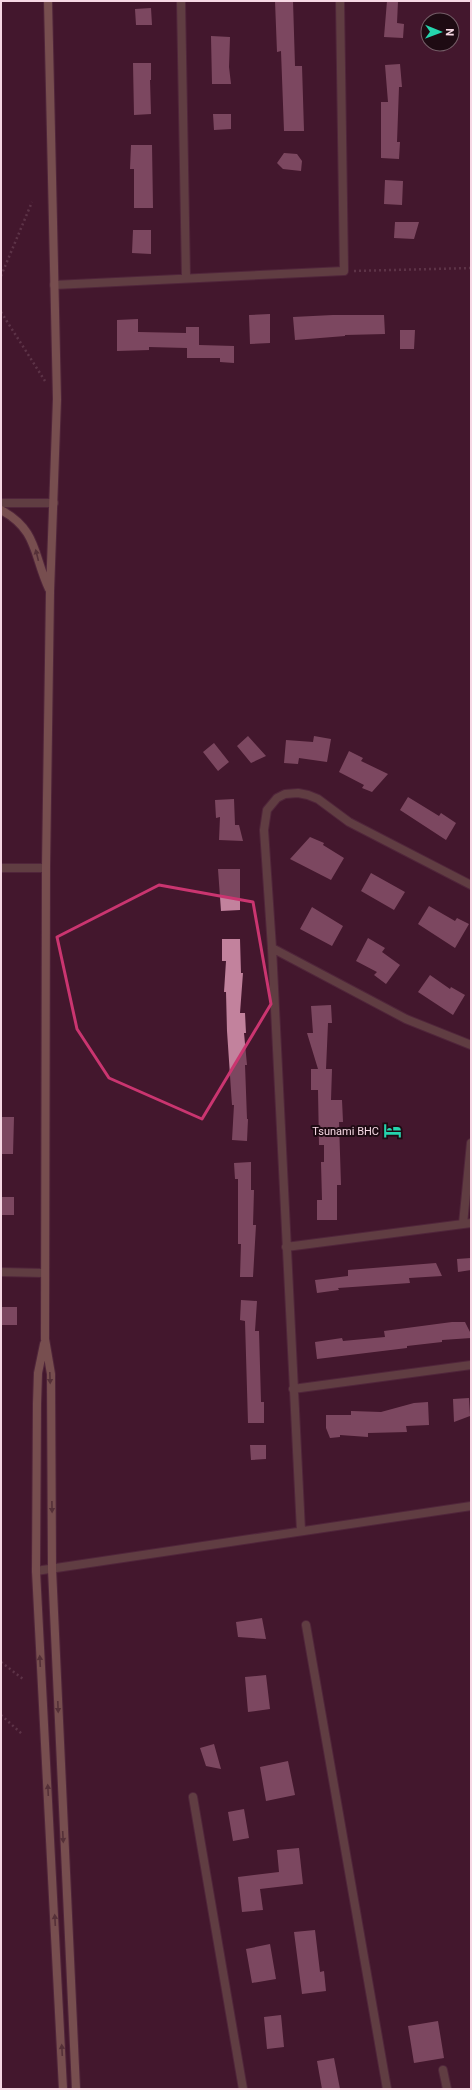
<svg xmlns="http://www.w3.org/2000/svg" width="472" height="2090" font-family="Roboto,sans-serif">
	<rect width="100%" height="100%" fill="#43172d"/>
	<!-- building -->
	<path fill="#c2829d" d="M275,1h18l2,65h7l2,65h-20l-3,-80 -4,1z
		M387,1h11l-1,22 7,1 -1,14 -19,-1z
		M151,8l1,17h-16l-1,-16z
		M211,36l19,1 -1,30 2,17h-19z
		M133,63h18v17h-1l1,34 -17,1z
		M400,64l2,23h-3l-2,55h3l-1,17 -18,-1v-56h7l-3,-37z
		M213,114h18v15l-17,1z
		M131,145h21l1,63h-19v-39h-4z
		M284,153l13,1 5,7 -1,10 -18,-2 -6,-6z
		M385,180l18,1 -1,24 -18,-1z
		M395,222h24l-5,17 -20,-1z
		M133,230h18v24l-19,-1z
		M270,314v29l-20,1 -1,-29z
		M333,315h51l1,19 -40,1v1l-50,4 -2,-23z
		M138,319v13l48,1v-6h13v18l35,1v17l-14,-1v-4h-33v-10l-38,-1v3l-32,1v-31z
		M400,330h15l-1,19h-14z
		M248,736l18,20 -15,7 -14,-17z
		M314,736l17,3 -4,23 -28,-4 -1,6 -14,-1 2,-23 27,2z
		M214,743l15,19 -11,9 -15,-19z
		M349,751l14,7 -2,3 27,13 -16,18 -10,-4 2,-3 -25,-13z
		M408,797l31,19 2,-3 15,10 -10,17 -46,-30z
		M234,799l1,26h4l4,16 -24,-1 1,-23 -4,1 -1,-18z
		M310,837l14,6 -1,2 21,13 -13,22 -41,-21z
		M218,869h22v41l-19,1z
		M371,873l34,19 -11,18 -33,-19z
		M429,906l26,15 2,-3 12,6 -14,24 -37,-24z
		M312,907l31,19 -11,20 -32,-17z
		M368,938l17,10 -3,4 18,13 -14,19 -12,-9 3,-3 -21,-11z
		M222,939h18l1,34h2l-3,40h5l1,20h-2l3,32h-2l2,54h1l-1,22 -15,-1 2,-35h-2l-5,-74 -1,-39h-2l2,-31h-4z
		M430,975l20,14 1,-2 14,8 -12,20 -35,-23z
		M331,1005l1,18h-4l-2,46h6l-1,31h11l1,22h-4l2,63h-4v35h-20v-20h5l-1,-38h3v-17h-5l-1,-55h-7v-21h7l-11,-36h6l-2,-27z
		M1,1117h13l-1,37h-12z
		M251,1162v28h3l-1,35h3l-3,52h-13l1,-33h-3v-65h-3l-1,-16z
		M1,1197h13v18h-13z
		M471,1258v12l-13,2 -1,-13z
		M436,1263l6,13 -33,2 1,5 -72,5 1,2 -22,3 -2,-13 33,-4v-6z
		M241,1300l16,1 -2,30h4l2,71h3v21h-16l-3,-102 -5,-1z
		M1,1307h16v18h-16z
		M452,1322h13l6,12v4l-29,2v2l-35,4v2l-90,11 -2,-17 27,-4 1,3 42,-4 -1,-6z
		M469,1398l1,18 -16,6 -1,-23z
		M428,1402l1,23 -23,1 1,6 -39,1v4l-28,-2v2l-10,1 -4,-10v-13h25v-4l30,1 33,-9z
		M250,1445h16v14l-15,1z
		M262,1618l4,21 -28,-2 -2,-15z
		M266,1675l4,34 -22,3 -3,-35z
		M214,1744l7,25 -15,-3 -6,-18z
		M288,1761l7,34 -29,6 -6,-34z
		M244,1809l5,29 -16,3 -5,-29z
		M299,1848l4,36 -43,5 3,21 -21,2 -4,-35 41,-5 -2,-22z
		M315,1930l5,42 4,-1 2,20 -24,3 -8,-62z
		M270,1944l6,35 -24,4 -6,-34z
		M281,2015l3,32 -17,2 -3,-32z
		M438,2021l6,37 -30,5 -6,-37z
		M334,2058l6,31h-18l-5,-28z"/>
	<g fill="none" stroke-linecap="round" stroke-linejoin="round">
		<defs>
			<path id="minor" d="M181,1l5,276
				M54,285l290,-14 -4,-270
				M1,503h53
				M1,868h45
				M272,948l134,71 65,26
				M463,1224l8,-81
				M286,1247l185,-24
				M1,1272l43,1
				M293,1389l178,-24
				M301,1531l-29,-583 -8,-118 3,-20 10,-12 8,-4 13,-1 10,2 10,4 31,23 122,63
				M36,1571l435,-65
				M306,1625l81,464
				M193,1797l50,292
				M443,2070l4,19"/>
			<path id="secondary" d="M48,1l9,398 -7,193 -4,276 -1,471 6,35 1,195 24,520
				M1,510c37,20 32,45 48,79
				M44,1344l-6,29 -1,31 -1,167 27,518"/>
		</defs>
		<!-- minor casing -->
		<use href="#minor" stroke="#60364a" stroke-width="10"/>
		<!-- secondary casing -->
		<use href="#secondary" stroke="#60364a" stroke-width="10"/>
		<!-- path -->
		<path stroke="#7c5567" stroke-width="2.5" stroke-dasharray="2 3" stroke-linecap="butt" d="M354,271l117,-3
			M1,276l31,-74
			M1,312l44,69
			M1,1662l22,17
			M1,1715l21,19"/>
		<!-- minor -->
		<use href="#minor" stroke="#846b5c" stroke-width="8"/>
		<!-- secondary -->
		<use href="#secondary" stroke="#b79078" stroke-width="8"/>
	</g>
	<!-- one-way arrows -->
	<defs><path id="oneway-solid" d="M-6-.8H1V-3.2L6.5 0L1 3.2V.8H-6Z"/></defs>
	<g fill="#6a4e46">
		<use href="#oneway-solid" transform="translate(37 555) rotate(-104)"/>
		<use href="#oneway-solid" transform="translate(50 1378) rotate(88)"/>
		<use href="#oneway-solid" transform="translate(52 1507) rotate(89)"/>
		<use href="#oneway-solid" transform="translate(40 1661) rotate(-93)"/>
		<use href="#oneway-solid" transform="translate(58 1707) rotate(88)"/>
		<use href="#oneway-solid" transform="translate(48 1790) rotate(-93)"/>
		<use href="#oneway-solid" transform="translate(63 1837) rotate(87)"/>
		<use href="#oneway-solid" transform="translate(55 1920) rotate(-93)"/>
		<use href="#oneway-solid" transform="translate(62 2050) rotate(-93)"/>
	</g>
	<!-- marked area -->
	<path d="M0 0H472V2090H0ZM159,885l94,17 18,102 -69,115 -93,-41 -32,-49 -20,-92z" fill="#43172d" fill-opacity=".55" fill-rule="evenodd"/>
	<path fill="none" stroke="#ca3570" stroke-width="3" stroke-linejoin="round" d="M159,885l94,17 18,102 -69,115 -93,-41 -32,-49 -20,-92z"/>
	<!-- icons -->
	<defs>
		<symbol id="hotel-bare" viewBox="-9 -9 18 18"><path d="M-6-4.5h1.5V1H6V5H4.5V3h-9V5H-6ZM-4 0a1.8 1.8 0 1 1 3.6 0ZM.5 0V-2.5h3Q6-2.5 6 0Z" fill="#25d5ae" stroke="#1e0b13" stroke-width="2.5" paint-order="stroke"/></symbol>
	</defs>
	<g fill-rule="evenodd">
		<use href="#hotel-bare" x="380" y="1118" width="25" height="25"/>
	</g>
	<g text-anchor="middle" dominant-baseline="central" stroke-width="4" stroke-linejoin="round" paint-order="stroke">
		<!-- poi labels -->
		<g font-size="11" fill="#f6d8e4" stroke="#1e0b13" text-anchor="end">
			<text x="379" y="1131">Tsunami BHC</text>
		</g>
	</g>
	<!-- border -->
	<rect width="472" height="2090" fill="none" stroke="#f6d8e4" stroke-width="4"/>
	<!-- north arrow -->
	<g transform="translate(440 32) rotate(91)"><circle r="19" fill="#1e0b13" stroke="#745d67"/>
	<path d="M0-3L7 15L0 10L-7 15Z" fill="#25d5ae"/>
	<text y="-6" font-size="11" font-weight="bold" text-anchor="middle" fill="#f6d8e4">N</text>
	</g>
</svg>
